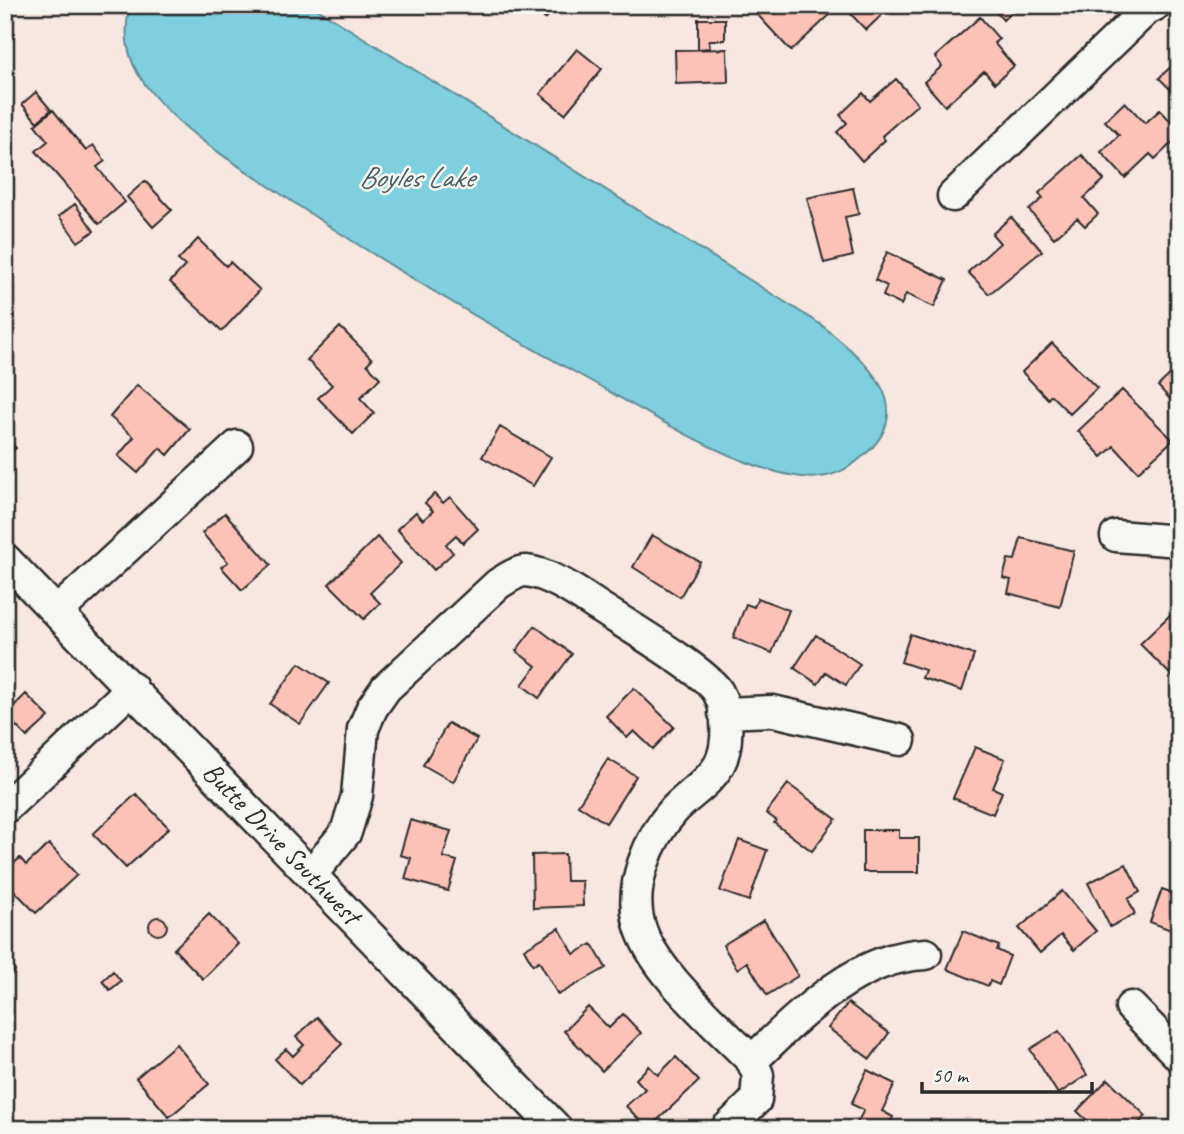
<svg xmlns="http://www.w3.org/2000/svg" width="1184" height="1134" font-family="Caveat,sans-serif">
	<rect width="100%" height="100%" fill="#f8e6e0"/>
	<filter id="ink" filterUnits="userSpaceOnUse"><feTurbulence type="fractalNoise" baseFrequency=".0143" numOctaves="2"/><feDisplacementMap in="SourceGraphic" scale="14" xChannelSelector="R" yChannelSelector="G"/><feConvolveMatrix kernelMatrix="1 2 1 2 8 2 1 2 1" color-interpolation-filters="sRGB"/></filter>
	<g filter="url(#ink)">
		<!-- water -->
		<path fill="#80cfde" stroke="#5e8d96" stroke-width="2" d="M130,5h181l509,319c44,36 103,83 42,133 -17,15 -37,23 -60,20 -64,-7 -156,-65 -213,-97 -108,-59 -213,-121 -314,-190 -47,-31 -98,-61 -131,-107 -18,-25 -21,-49 -14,-78z"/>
		<!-- building -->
		<path fill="#fdc2b7" stroke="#2b2b2b" stroke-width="2" d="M532,5h28l-15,14z
			M762,5h66l6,6 -43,40 -36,-39z
			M849,5h40l1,2 -24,23 -20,-21z
			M990,5h29l-16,15z
			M980,17l19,22 -5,4 20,23 -19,17 -11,-12 -39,35 -21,-24 18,-16 -7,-9z
			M698,19h27v21h-16l1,8 -12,1z
			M577,49l25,20 -37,45 -25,-20z
			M727,49l1,33 -52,2 -1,-34z
			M1178,60h1v38l-20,-20z
			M896,79l22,25 -36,32 3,4 -23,21 -25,-29 10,-9 -7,-8 23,-22 7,8z
			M36,92l15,18 -14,12 -15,-18z
			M1125,102l20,21 15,-13 19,20v6l-24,23 -5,-5 -25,24 -24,-26 18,-17 -14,-14z
			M53,110l33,41 7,-6 12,16 -8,6 28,35 -26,22 -63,-73 12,-10 -13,-16z
			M1082,155l22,25 -20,18 14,16 -13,12 -8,-8 -23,20 -25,-28 14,-12 -4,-5z
			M145,181l27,29 -19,17 -26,-30z
			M853,188l6,26 -14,3 8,39 -29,7 -17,-65z
			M75,204l19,27 -16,11 -19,-26z
			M1011,217l31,34 -53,43 -21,-22 32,-29 -8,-9z
			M198,239l28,27 4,-4 30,28 -38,41 -52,-49 15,-16 -7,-6z
			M887,252l60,28 -13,27 -28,-13 -5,11 -18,-9 4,-10 -12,-6z
			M340,327l32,32 -5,5 13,14 -20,20 14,15 -21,21 -35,-36 14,-13 -25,-25z
			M1052,343l45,45 -27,26 -19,-19 -3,4 -26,-27z
			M1179,366v43l-21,-23z
			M137,385l53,44 -22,26 -8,-7 -22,25 -20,-17 16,-19 -24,-20z
			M1122,390l51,50 -35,32 -24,-26 -12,11 -24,-26z
			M500,427l51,30 -18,29 -51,-29z
			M5,435l11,13 -11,8z
			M434,494l9,9 7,-6 28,32 -15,14 -7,-8 -10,9 7,9 -19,17 -37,-41 19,-17 7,8 10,-9 -8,-8z
			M225,513l46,52 -29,25 -21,-23 7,-5 -26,-29z
			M652,535l48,27 -20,35 -47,-30z
			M377,537l24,26 -31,30 10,10 -16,16 -35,-35z
			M1021,538l53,13 -14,56 -52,-14 3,-13 -8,-2 5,-19 7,1z
			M758,598l31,12 -17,43 -39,-15 13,-34 8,3z
			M1171,614l8,8v51l-5,5 -34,-34z
			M535,626l37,28 -33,44 -17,-13 14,-19 -20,-15z
			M910,634l64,21 -12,36 -40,-13 3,-8 -24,-8z
			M816,635l44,29 -14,21 -20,-13 -8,12 -24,-16z
			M299,663l30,20 -29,41 -30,-20z
			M634,688l40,39 -21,22 -19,-18 -7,7 -21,-22z
			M26,694l23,23 -22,20 -22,-22z
			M448,723l29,16 -24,43 -30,-17z
			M975,747l30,12 -12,29 9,4 -9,22 -40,-16z
			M608,759l28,17 -30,47 -28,-18z
			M788,784l48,35 -24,32 -38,-28 2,-3 -10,-7z
			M136,794l33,34 -43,40 -33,-34z
			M410,820l41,11 -8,26 14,4 -9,30 -43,-12 6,-21 -11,-3z
			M863,830h36v8h20v34h-56z
			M739,840l28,10 -18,51 -29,-10z
			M49,844l28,31 -41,38 -31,-32v-10l15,-13 6,7z
			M565,854l1,27h16l1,25 -50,2 -1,-53z
			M1126,864l14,28 -12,7 7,15 -25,13 -22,-44z
			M1162,889l17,6v38l-29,-11z
			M1062,891l34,40 -22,19 -13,-15 -21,18 -21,-25z
			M209,914l29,30 -35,35 -29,-30z
			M149 926a9 9 0 1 1 18 0a9 9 0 1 1-18 0Z
			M764,920l34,56 -31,19 -20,-33 -10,7 -14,-24z
			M559,928l15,26 18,-10 14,24 -48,27 -19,-34 -6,4 -9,-16z
			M963,931l36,15 -2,4 13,6 -11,29 -9,-4 -2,5 -41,-17z
			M5,963l10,8 -10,10z
			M113,971l8,10 -11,9 -8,-9z
			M848,1003l41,30 -19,26 -42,-31z
			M588,1007l21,21 14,-14 18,19 -39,38 -38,-40z
			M317,1017l25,27 -42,41 -25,-26 11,-10 7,7 11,-11 -8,-8z
			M1059,1031l28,44 -29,19 -28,-45z
			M176,1044l33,40 -40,33 -33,-39z
			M676,1057l23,24 -51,48 -22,-23 19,-17 -9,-10 13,-13 9,9z
			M867,1070l28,14 -13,27 11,6 -6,12h-18l-12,-6 7,-13 -13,-6z
			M1108,1079l38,37 -13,13h-37l-19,-18z"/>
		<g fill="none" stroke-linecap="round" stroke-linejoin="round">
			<defs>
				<path id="minor" d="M953,196l194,-187 8,-4
					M1116,536l63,5
					M5,559l552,570
					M57,612l180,-166
					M724,713l49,-2 127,29
					M5,808l127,-120
					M311,875l35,-43 11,-36 6,-67 9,-21 14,-20 112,-104c8,-5 19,-13 28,-13 22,2 49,20 67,32 25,17 113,68 125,89 11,19 11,55 1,73 -10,18 -31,30 -45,45 -25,28 -45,75 -35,113 12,47 79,103 113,138l6,14 -2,25 -30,29
					M1131,1007l48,49
					M752,1061c47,-46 105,-105 174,-107"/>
			</defs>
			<!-- minor casing -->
			<use href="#minor" stroke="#2b2b2b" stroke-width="35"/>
			<!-- minor -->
			<use href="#minor" stroke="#f6f6f2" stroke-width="30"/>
		</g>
	</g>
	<g text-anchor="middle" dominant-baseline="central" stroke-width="5" stroke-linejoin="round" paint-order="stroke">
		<!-- street labels -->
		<g font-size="28" fill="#2b2b2b" stroke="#f6f6f2">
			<text transform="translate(282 843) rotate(46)">Butte Drive Southwest</text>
		</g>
		<!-- water labels -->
		<g font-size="30" font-style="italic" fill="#445c61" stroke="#f6f6f2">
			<text x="416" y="177">Boyles Lake</text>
		</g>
	</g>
	<!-- margin -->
	<rect width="1184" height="1134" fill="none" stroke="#f6f6f2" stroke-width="28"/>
	<rect x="14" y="14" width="1156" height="1106" fill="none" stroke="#2b2b2b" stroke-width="2.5" filter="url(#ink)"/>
	<!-- scale -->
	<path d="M922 1082v10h170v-10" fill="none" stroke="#2b2b2b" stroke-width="3.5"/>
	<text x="932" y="1082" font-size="21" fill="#2b2b2b" stroke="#f6f6f2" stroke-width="5" paint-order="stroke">50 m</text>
</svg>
